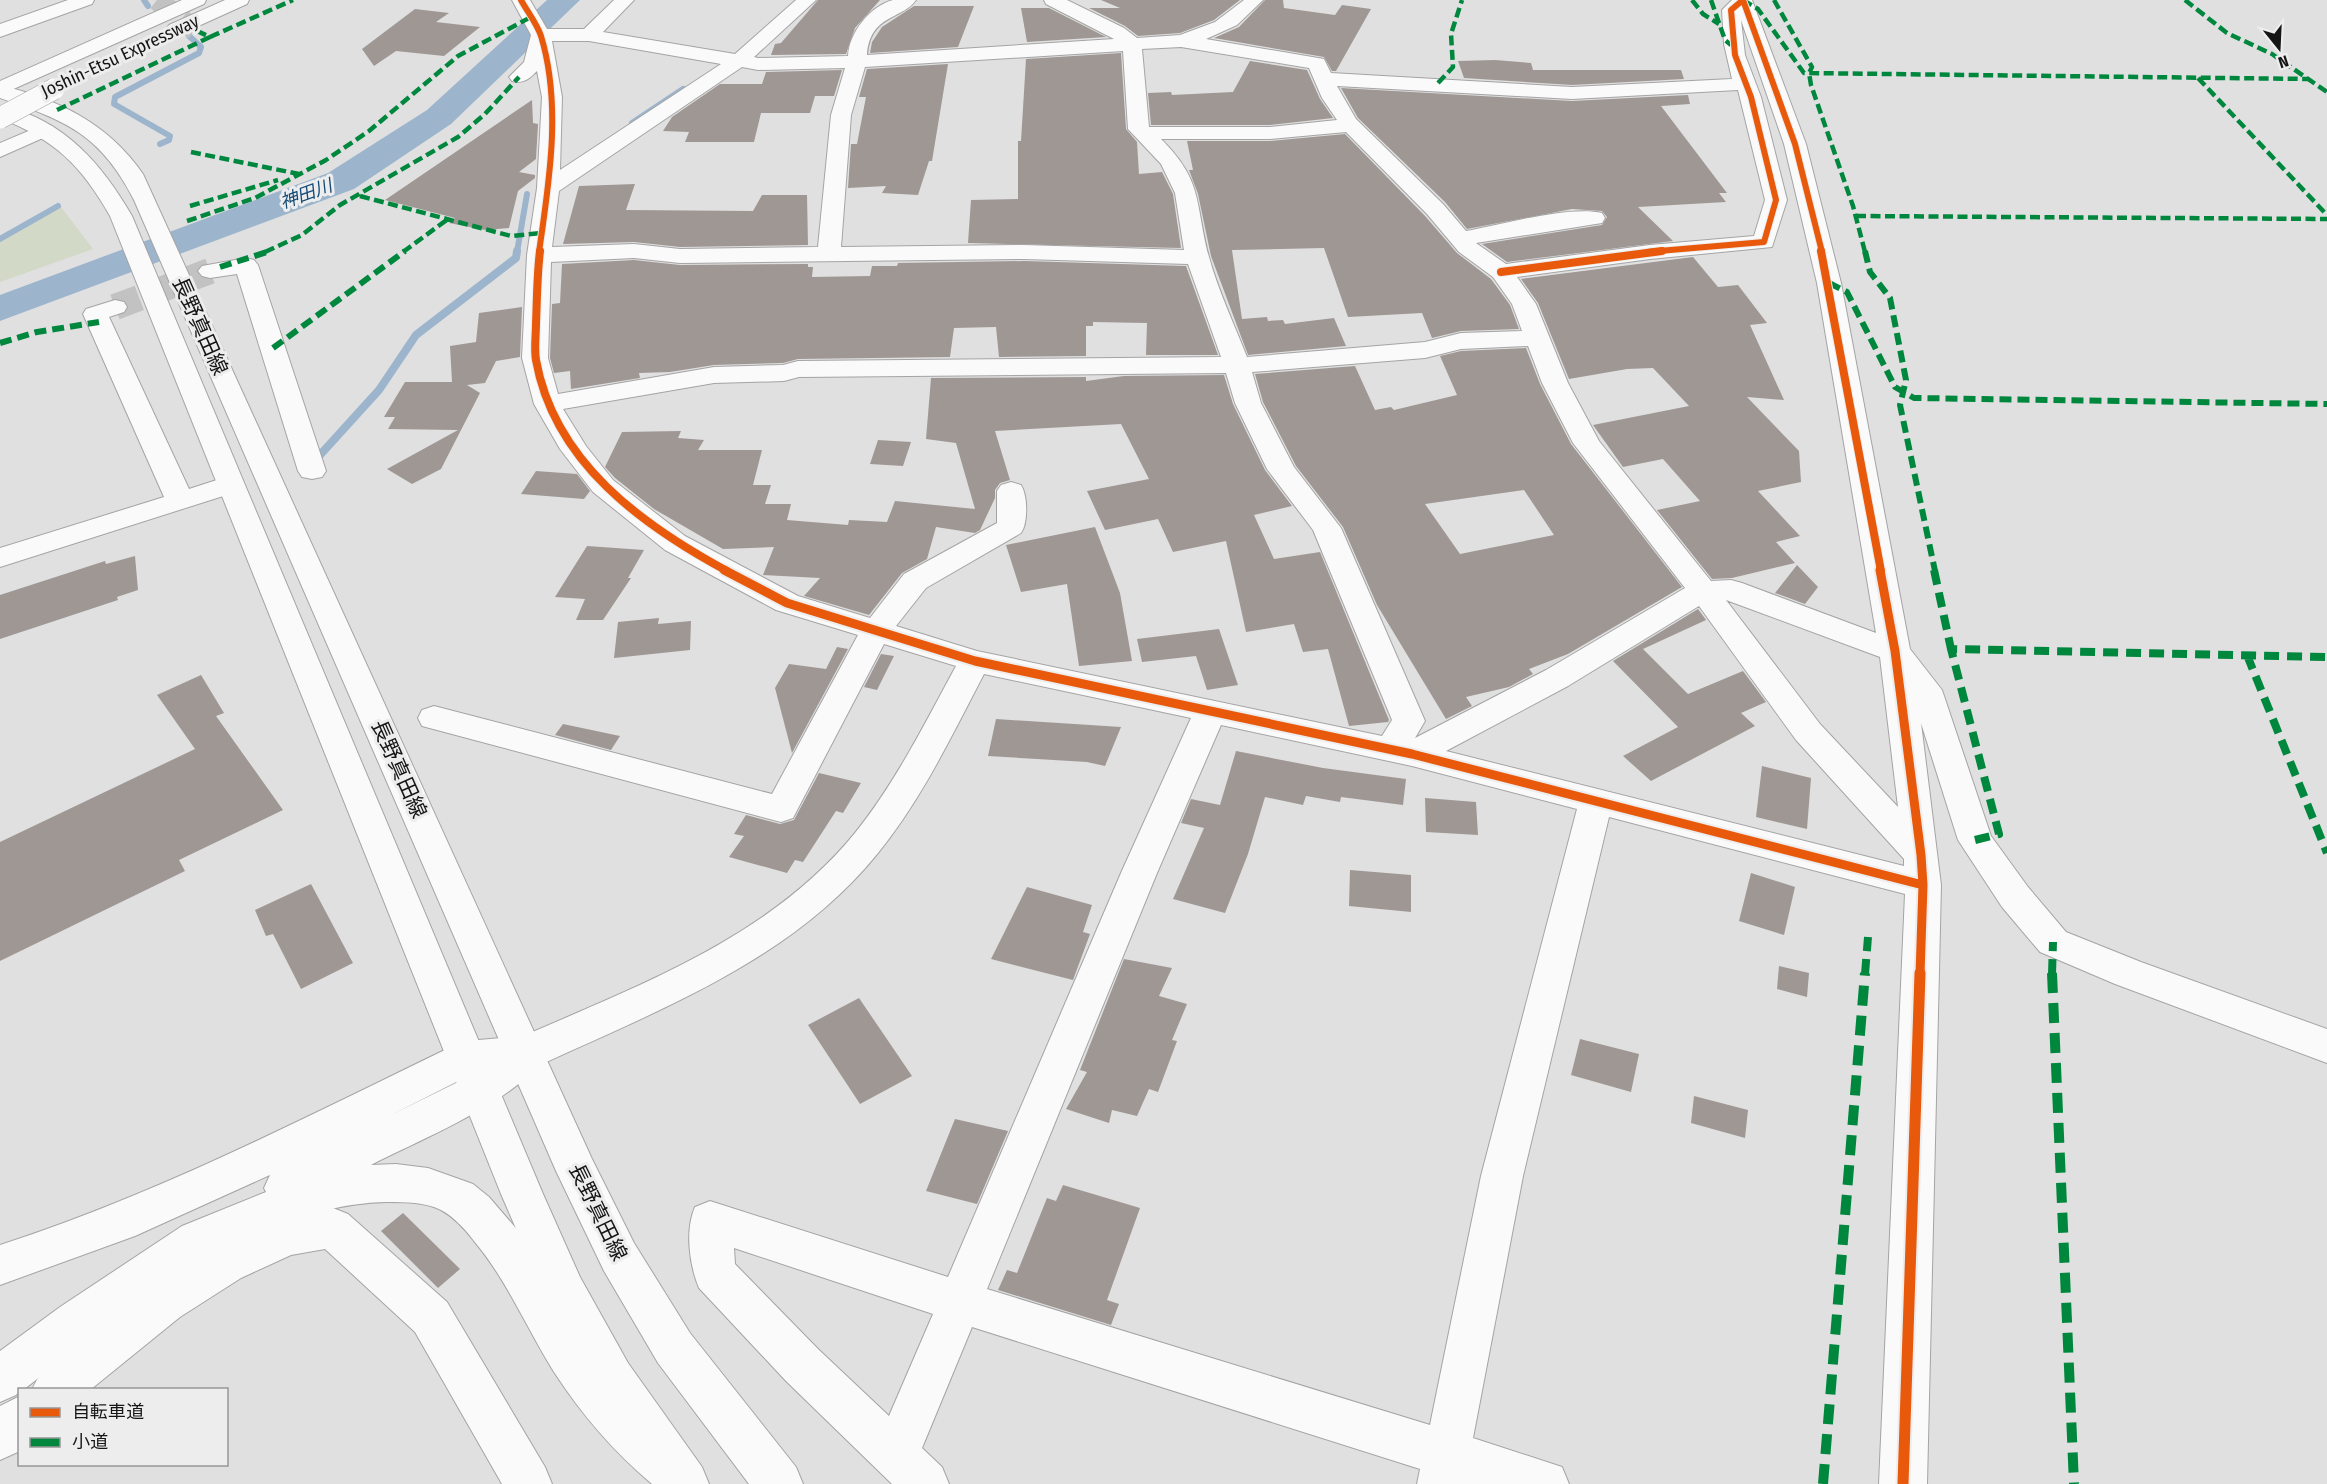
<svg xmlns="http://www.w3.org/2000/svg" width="2327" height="1484" font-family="'Fira Sans Condensed','Noto Sans JP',sans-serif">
	<rect width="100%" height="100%" fill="#e0e0e1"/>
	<!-- green -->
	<path fill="#d2d9c7" d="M61,207l32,42 -93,33v-43z"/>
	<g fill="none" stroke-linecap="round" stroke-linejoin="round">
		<!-- stream-far1 -->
		<path stroke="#9cb5cc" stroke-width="6" d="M144,0l4,6
			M632,123l51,-34
			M160,144l9,-4 1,-4 -56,-32 1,-7 84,-44 2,-6 -12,-11
			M0,239l58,-33
			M517,252l10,-58"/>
		<!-- stream -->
		<path stroke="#9cb5cc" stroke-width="8" d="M320,455l59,-65 37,-55 100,-77 1,-7"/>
		<!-- river -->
		<path fill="#9cb5cc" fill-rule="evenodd" d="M547,0h33l-129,124 -97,65 -354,132v-26l328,-122 99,-63z"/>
	</g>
	<!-- building -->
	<path fill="#9f9793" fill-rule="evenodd" d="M818,0h62l-25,28 -9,26 -75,1 4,-11 6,-1z
		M1101,0h139l-26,20 -34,13 -42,3 -13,-10 -36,-18h31z
		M1265,0h18l1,8 51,7 7,-10 29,4 -35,62h-4l-8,-14 -110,-19 25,-11z
		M914,6h60l-16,41 -88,6 2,-11 10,-15z
		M1021,8h28l57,29 -79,5z
		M415,9l34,4 -13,9 44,5 -36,29 -48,-5 -22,15 -12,-17z
		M1121,53l5,76 11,13 2,32 23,-2 11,22 8,54 -213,-5 3,-43 47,-1v-58h3l5,-82z
		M1495,60l36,3 2,7h148l3,9 -112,6 -108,-7 -6,-17z
		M1250,61l57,9 13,29 13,19 -63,7h-119l-3,-32 23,-1 1,3 61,-3z
		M948,64l-16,97h-3l-11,34 -36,-2 4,-7 -38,2 3,-44h6l9,-47h-7l8,-28z
		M842,70l-8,26h-19l-5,17h-49l-7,29h-69l4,-10 -26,-1 9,-14 48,-33h42l4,-12z
		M1341,88l231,13 116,-6 2,9 -29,2 66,87h-8l7,9 -88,5 35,34 -166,21 -25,-18 120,-19 5,-8 -5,-6 -30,-2 -105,20 -22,-27 -87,-84z
		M532,100l1,23 5,1 -2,35 -17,13 16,3v3l-17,13 -9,37 -24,2 -36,-7 6,-5 -70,-18z
		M1345,134l80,82 32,37 34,26 19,26 9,24 -58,2 -29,7 -10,-25 -74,4 -24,-69 -92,2 10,69 25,-2 1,4 15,-1 2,4 49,-6 12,28 -98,9 -37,-99 -13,-62 -9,-24h4l-6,-29h83z
		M635,184l-9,26 127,1 9,-16h45l1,50 -128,2 -46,-5 -71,2 16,-58z
		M1693,257l25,30 20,-2 29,38 -17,2 34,75 -37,-3 52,54 2,31 -43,9 42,45 -24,6 19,21 -63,15 -20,1 -55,-69 43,-9 -37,-42 -40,8 -30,-42 96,-19 -36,-38 -26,1 -58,10 -31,-76 -17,-24z
		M634,260l46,5 128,-1v3h5l-1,10 58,-1 2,-10h25l1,-3 126,-2 162,5 32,89h-72l1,-32 -54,-1v4h-7v30l-87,1 -3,-30 -42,1 -4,29 -152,2 -15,4 -69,2 -44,7 -31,1 1,5 -69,11 -1,-18 -16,2 -4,-15 2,-54 8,-1 2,-39z
		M522,307l-2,50 -24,4 -11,22 -18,2 13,8 -39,76 -29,15 -25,-15 71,-39 -70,-1 7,-12h-11l21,-35h47l-2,-36 26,-4 3,-29z
		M1526,348l14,36 31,60 111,143 -114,67 -39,15 4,5 -24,13 -43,10 6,9 -26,13 -69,-114 -34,-78 -47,-61 -33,-64 -8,-28 100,-8 20,44 16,-3 3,3 63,-15 -17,-39 21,-5zM1524,490l30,45 -94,19 -35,-50z
		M1224,375l9,29 32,66 27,36 -38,9 20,44 46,-7 69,168 -1,2 -39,4 -21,-77 -25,3 -9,-28 -48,8 -20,-91 -53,11 -15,-33 -53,11 -18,-39 62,-12 -28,-55 -126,7 15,49 -10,3 -5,7v8l-15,32 -5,3 -39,-6 -9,32 -25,14 -33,42 -65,-19 16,-18 -57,-3 11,-28 -51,2 -69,-40 -39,-31 -10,-11 17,-35 59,-1 -3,7 26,2 -6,10h64l-9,35h18l-6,19h26l-4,16 61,5 1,-5 38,2 8,-21 80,8 -19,-66 -30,-4 5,-61 155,-1v4l38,-5z
		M878,440l33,2 -8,24 -33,-2z
		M536,471l41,3 13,17 -6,8 -63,-5z
		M1095,527l25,66 12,68 -53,5 -12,-82 -46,8 -15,-47z
		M587,546l57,4 -16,28h3l-28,42h-27l9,-21 -30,-2z
		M135,556l3,34 -21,7 1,3 -118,39v-44l105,-34 1,3z
		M1797,565l21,22 -13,17 -30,-11z
		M1698,609l8,11 -63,29 45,45 55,-23 23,31 -25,11 14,13 -104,55 -28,-25 55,-29 -65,-66z
		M659,618l-1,6 33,-3 -1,29 -76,8 4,-36z
		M1219,629l19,56 -31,5 -11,-34 -54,6 -5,-23z
		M837,647l11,2 -56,104 -17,-65 14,-24 37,5z
		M881,654l13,2 -17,34 -13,-3z
		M201,675l23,38 -8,3 67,94 -104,50 6,11 -185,90v-119l195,-93 -38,-54z
		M996,719l125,8 -16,39 -18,-4 -99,-6z
		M563,724l57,12 -9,14 -56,-15z
		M1236,751l87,17 83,11 -3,26 -62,-8 -1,5 -34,-6 -3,9 -38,-8 -17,57 -23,59 -52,-14 31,-71 -23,-5 10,-24 29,6z
		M1762,766l49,12 -4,51 -51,-12z
		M819,773l42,10 -18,30 -7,-2 -33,51 -8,-2 -8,13 -58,-16 15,-21 -10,-2 12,-19 34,9 14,-4z
		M1425,798l51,4 2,33 -52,-3z
		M1350,870l61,5v37l-62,-6z
		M1751,873l44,14 -11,48 -45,-14z
		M311,884l42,79 -52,26 -28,-55 -7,2 -11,-26z
		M1027,887l65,18 -9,27 7,2 -17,46 -82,-21z
		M1124,959l48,9 -13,28 28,8 -15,36 5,1 -19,51 -9,-3 -12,27 -25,-6 -3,13 -43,-14 21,-37 -7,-2z
		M1779,966l30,7 -2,24 -30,-8z
		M859,998l53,78 -52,28 -52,-79z
		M1580,1039l59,15 -8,38 -60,-17z
		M1694,1096l54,14 -3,28 -54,-15z
		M955,1119l53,12 -31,73 -51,-13z
		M1063,1185l77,23 -33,92 12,4 -8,21 -113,-35 9,-20 10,3 30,-75 9,3z
		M403,1213l57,56 -22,19 -57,-57z"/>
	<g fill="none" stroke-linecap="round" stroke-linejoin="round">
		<!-- minor-tunnel-far1 -->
		<path stroke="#c2c2c2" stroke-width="21" stroke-dasharray="21 10" stroke-linecap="butt" d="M157,0l38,30"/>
		<!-- minor-tunnel -->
		<path stroke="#c2c2c2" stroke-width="26" stroke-dasharray="26 14" stroke-linecap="butt" d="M115,307l95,-36"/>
		<defs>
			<path id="minor" d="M512,0h18l17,29h37l30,-29h20l-31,32 132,22 61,-54h20l-62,57 4,1 90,-2c1,-23 22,-50 45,-56 6,0 16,0 23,0 -14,20 -46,14 -49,55l247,-16 -68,-35 -2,-4h23l57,28 13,10 43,-3 35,-13 29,-22h19l-26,25 -31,14 118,20 7,14 241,14 160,-8 -8,-35 -2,-34 10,-10h20l54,144 35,139 69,366 32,41 49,146 37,51 38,45 75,30 186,67v34l-212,-79 -75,-32 -38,-45 -44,-67 -37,-117 20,162 -14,599h-48l26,-590 -296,-77 -86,359 -50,262 89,29 7,17h-152l3,-15 -448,-142 -50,121 20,19 7,17h-57l-106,-103 -87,-93c-10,-24 -14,-58 -4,-81l15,-6 238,76 173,-404 70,-155 -207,-44c-32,61 -62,125 -106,179 -86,107 -217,156 -338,212l-14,5 -14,-5 -6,-12 6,-12c122,-54 256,-101 343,-208 41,-51 70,-110 101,-167l-72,-22 -91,174 -12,4 -359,-96 -4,-8 4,-8 12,-4 338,88 86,-159 -82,-25 -111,-60 -72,-58 -33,-43 -26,-45 -12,-46 5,-103 10,-67 5,-91 -5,-26c-8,8 -13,13 -25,10l-3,-4 15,-15 7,-27zM1741,20l43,124 33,139 59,350 -134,-50 -11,-3 -20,1 -112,-140 -31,-58 -32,-79 -19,-27 133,-18 122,-12 15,-47 -26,-103 -16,-42zM552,41h37l132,23 -161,106 2,-73zM1181,47l128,21 13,30 15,22 -67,7h-121l-7,-78zM1123,51l5,78 33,35 14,29 9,57 -160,-5 -183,2 10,-132 14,-48zM742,67l16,3 87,-2 -14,47 -13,132 -138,2 -46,-5 -82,3 7,-56zM1337,86l235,13 166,-9 27,110 -11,36 -104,9 -144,19 -30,-21 126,-20 3,-5 -3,-5c-32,-8 -102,12 -136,18l-23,-27 -87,-85zM1346,132l81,82 32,38 34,25 19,27 10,27 -61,2 -36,9 -178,15c-13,-33 -29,-67 -38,-100 -14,-52 -5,-76 -48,-118h109zM634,258l46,5 344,-4 164,5 33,93 -423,4 -15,4 -69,2 -156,27 -10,-36 3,-96zM1528,346l14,37 31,60 112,145 -139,82 -131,68 10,-17 -84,-193 -47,-61 -33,-64 -9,-31 173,-14 36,-9zM1226,373l9,30 32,66 46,61 79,190 -10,16 -405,-85 -81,-25 30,-38 95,-55c7,-10 7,-37 0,-48l-10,-3 -10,3 -4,6v32l-93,51 -34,44 -72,-22 -113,-60 -72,-56 -27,-34 -23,-37 151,-26 70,-2 15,-4zM1726,600l154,57 18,150 -78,-83zM1699,606l97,134 108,119v7l-458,-115 122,-65zM1221,725l191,41 165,43 -96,367 -51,249 -443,-136 170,-416zM734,1248l199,66 -44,102 -71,-67 -83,-85z
				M45,124l7,2 4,4 -4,4 -52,23v-14z
				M246,258l8,2 4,5 68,206 -4,6 -10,2 -10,-2 -4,-6 -61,-197 -27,4 -8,-2 -4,-5 4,-5z
				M115,300l9,2 3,5 -3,5 -15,5 80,172 40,-13 10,3 4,6 -4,6 -239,76v-19l164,-51 -81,-183 3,-5z
				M333,1208l15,6 99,88 98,165 7,17h-50l-87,-152 -90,-83 -34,6 -50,23 -61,39 -90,73h-58c10,-25 34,-39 54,-55 72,-58 154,-115 247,-127z
				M20,1396v55l-20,9v-54z"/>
			<path id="major" d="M0,85c59,15 108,38 143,89l449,985 42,84 56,90 106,134 7,17h-54l-91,-121 -54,-92 -48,-100 -422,-971c-33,-65 -67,-79 -134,-102z
				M4,106c61,15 98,58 128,110l411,978 37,83 48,86 74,104 7,17h-52l-61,-89 -46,-88 -49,-113 -391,-978c-29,-51 -55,-76 -110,-98v-11z"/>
			<path id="highway" d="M68,0h26l-2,4 -92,33v-13z
				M182,0h24l-2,4 -204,91v-14z
				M225,0h24l-2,4 -64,29 -7,2 -10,-6 3,-4z
				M526,1036l14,5 6,12c-23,46 -129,88 -175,112l25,-1 32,4 45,16 16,13 31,36 66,107 30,42 32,37 45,38 7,17 -4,10h-44c-39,-33 -70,-69 -98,-112 -27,-43 -47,-92 -80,-131 -9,-12 -20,-24 -33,-31 -16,-8 -36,-8 -54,-8 -131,2 -264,111 -364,188h-3l-4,5 -16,7v-51l60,-44 122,-81 84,-34 -2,-4 6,-13 -135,61 -135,49v-40c158,-51 304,-127 453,-199l14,-5zM468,1076l-2,2 -75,37z"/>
		</defs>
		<!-- minor casing -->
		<use href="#minor" stroke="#a4a4a5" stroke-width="2"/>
		<!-- major casing -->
		<use href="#major" stroke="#a4a4a5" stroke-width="2"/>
		<!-- highway casing -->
		<use href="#highway" stroke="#a4a4a5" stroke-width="2"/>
		<!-- minor -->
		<use href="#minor" fill="#fafafa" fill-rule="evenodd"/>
		<!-- major -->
		<use href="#major" fill="#fafafa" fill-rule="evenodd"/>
		<!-- highway -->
		<use href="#highway" fill="#fafafa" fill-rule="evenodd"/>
		<defs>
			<path id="highway-bridge" d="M0,118l54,-29"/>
		</defs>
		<!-- highway-bridge casing -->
		<use href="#highway-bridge" stroke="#a4a4a5" stroke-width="22" stroke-linecap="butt"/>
		<!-- highway-bridge -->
		<use href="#highway-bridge" stroke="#fafafa" stroke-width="21"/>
		<!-- quiet-far3 -->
		<path stroke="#00873e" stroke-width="4.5" stroke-dasharray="10 4.5" stroke-linecap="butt" d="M1692,0l11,14 16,10
			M1711,0l14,40 6,5
			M1743,0l15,9 46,64 505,6
			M1774,0l38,67 -3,6 2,12 42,121 12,46
			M2185,0l42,33 45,21 55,38
			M210,37l83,-37
			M2198,78l129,137
			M1438,83l15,-16 -2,-33 11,-34
			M57,110l153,-73 -15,-7
			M191,152l108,22
			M360,196l151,40 31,-3
			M190,206l88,-26
			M1856,216l471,3
			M187,221l68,-23 71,-38 43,-29 89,-75 73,-39
			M265,252l37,-17 38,-30 118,-68 27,-23 34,-37
			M403,252l45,-33"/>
		<!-- quiet-far2 -->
		<path stroke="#00873e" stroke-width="6" stroke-dasharray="12 6" stroke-linecap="butt" d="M1865,251l5,21 20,26 16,82 -6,25 35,166
			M220,267l50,-16
			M1829,283l18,9 48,95 19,11 413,6
			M0,343l37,-11 62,-10
			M273,348l132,-97"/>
		<!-- quiet-far1 -->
		<path stroke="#00873e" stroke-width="8" stroke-dasharray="15 8" stroke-linecap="butt" d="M1934,570l17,79
			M2247,655l80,198
			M1975,840l24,-6 -48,-185 376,8
			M1865,974l3,-37
			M2052,974l1,-32"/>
		<!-- quiet -->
		<path stroke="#00873e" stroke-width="10" stroke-dasharray="20 10" stroke-linecap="butt" d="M2052,973l22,511
			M1823,1484l42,-511"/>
		<defs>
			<path id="cycleway-far3" d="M521,0c6,11 16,24 20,36 21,69 8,147 -2,216
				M1647,252l117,-10 12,-42 -25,-103 -16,-42 -4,-45 12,-10 52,144 27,108"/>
			<path id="cycleway-far2" d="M540,251c-3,24 -3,49 -4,73 0,11 -2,25 0,36 18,102 106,165 191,211
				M1821,251l60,320
				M1501,272l161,-21"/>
			<path id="cycleway-far1" d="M724,570l63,33 188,58 437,93 511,131
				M1880,570l15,81 26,204 2,30 -3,89"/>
			<path id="cycleway" d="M1903,1484l17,-511"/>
		</defs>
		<!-- cycleway-far3 casing -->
		<use href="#cycleway-far3" stroke="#ededee" stroke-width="8"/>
		<!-- cycleway-far2 casing -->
		<use href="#cycleway-far2" stroke="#ededee" stroke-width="10"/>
		<!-- cycleway-far1 casing -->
		<use href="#cycleway-far1" stroke="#ededee" stroke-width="13"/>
		<!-- cycleway casing -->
		<use href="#cycleway" stroke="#ededee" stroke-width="15"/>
		<!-- cycleway-far3 -->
		<use href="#cycleway-far3" stroke="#e8590c" stroke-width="6"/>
		<!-- cycleway-far2 -->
		<use href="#cycleway-far2" stroke="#e8590c" stroke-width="8"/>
		<!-- cycleway-far1 -->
		<use href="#cycleway-far1" stroke="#e8590c" stroke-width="9"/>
		<!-- cycleway -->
		<use href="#cycleway" stroke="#e8590c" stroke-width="11"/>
	</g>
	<g text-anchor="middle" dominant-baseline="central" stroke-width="6" stroke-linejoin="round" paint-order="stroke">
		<!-- far-street labels -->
		<g font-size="18" fill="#151515" stroke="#ededee">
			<text transform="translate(120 56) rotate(-25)">Joshin-Etsu Expressway</text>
		</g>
		<!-- far-water labels -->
		<g font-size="18" font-style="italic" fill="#134a76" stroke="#ededee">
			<text transform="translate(306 194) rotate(-20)">神田川</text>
		</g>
		<!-- street labels -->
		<g font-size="21" fill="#151515" stroke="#ededee">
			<text transform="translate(200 326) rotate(66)">長野真田線</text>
			<text transform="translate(399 769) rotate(66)">長野真田線</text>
			<text transform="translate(598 1212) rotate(64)">長野真田線</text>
		</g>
	</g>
	<!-- legend -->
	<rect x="18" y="1388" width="210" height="78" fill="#ededee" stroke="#979797" stroke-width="1.5"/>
	<rect x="30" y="1408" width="30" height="9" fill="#e8590c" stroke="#979797" stroke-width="1.5"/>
	<text x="72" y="1418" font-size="18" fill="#151515">自転車道</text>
	<rect x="30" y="1438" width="30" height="9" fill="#00873e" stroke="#979797" stroke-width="1.5"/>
	<text x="72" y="1448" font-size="18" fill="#151515">小道</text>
	<!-- north arrow -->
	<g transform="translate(2279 48) rotate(162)" stroke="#ededee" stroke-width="4.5" paint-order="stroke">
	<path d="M0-4.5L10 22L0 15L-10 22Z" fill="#151515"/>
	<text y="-9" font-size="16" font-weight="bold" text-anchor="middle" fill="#151515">N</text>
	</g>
</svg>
